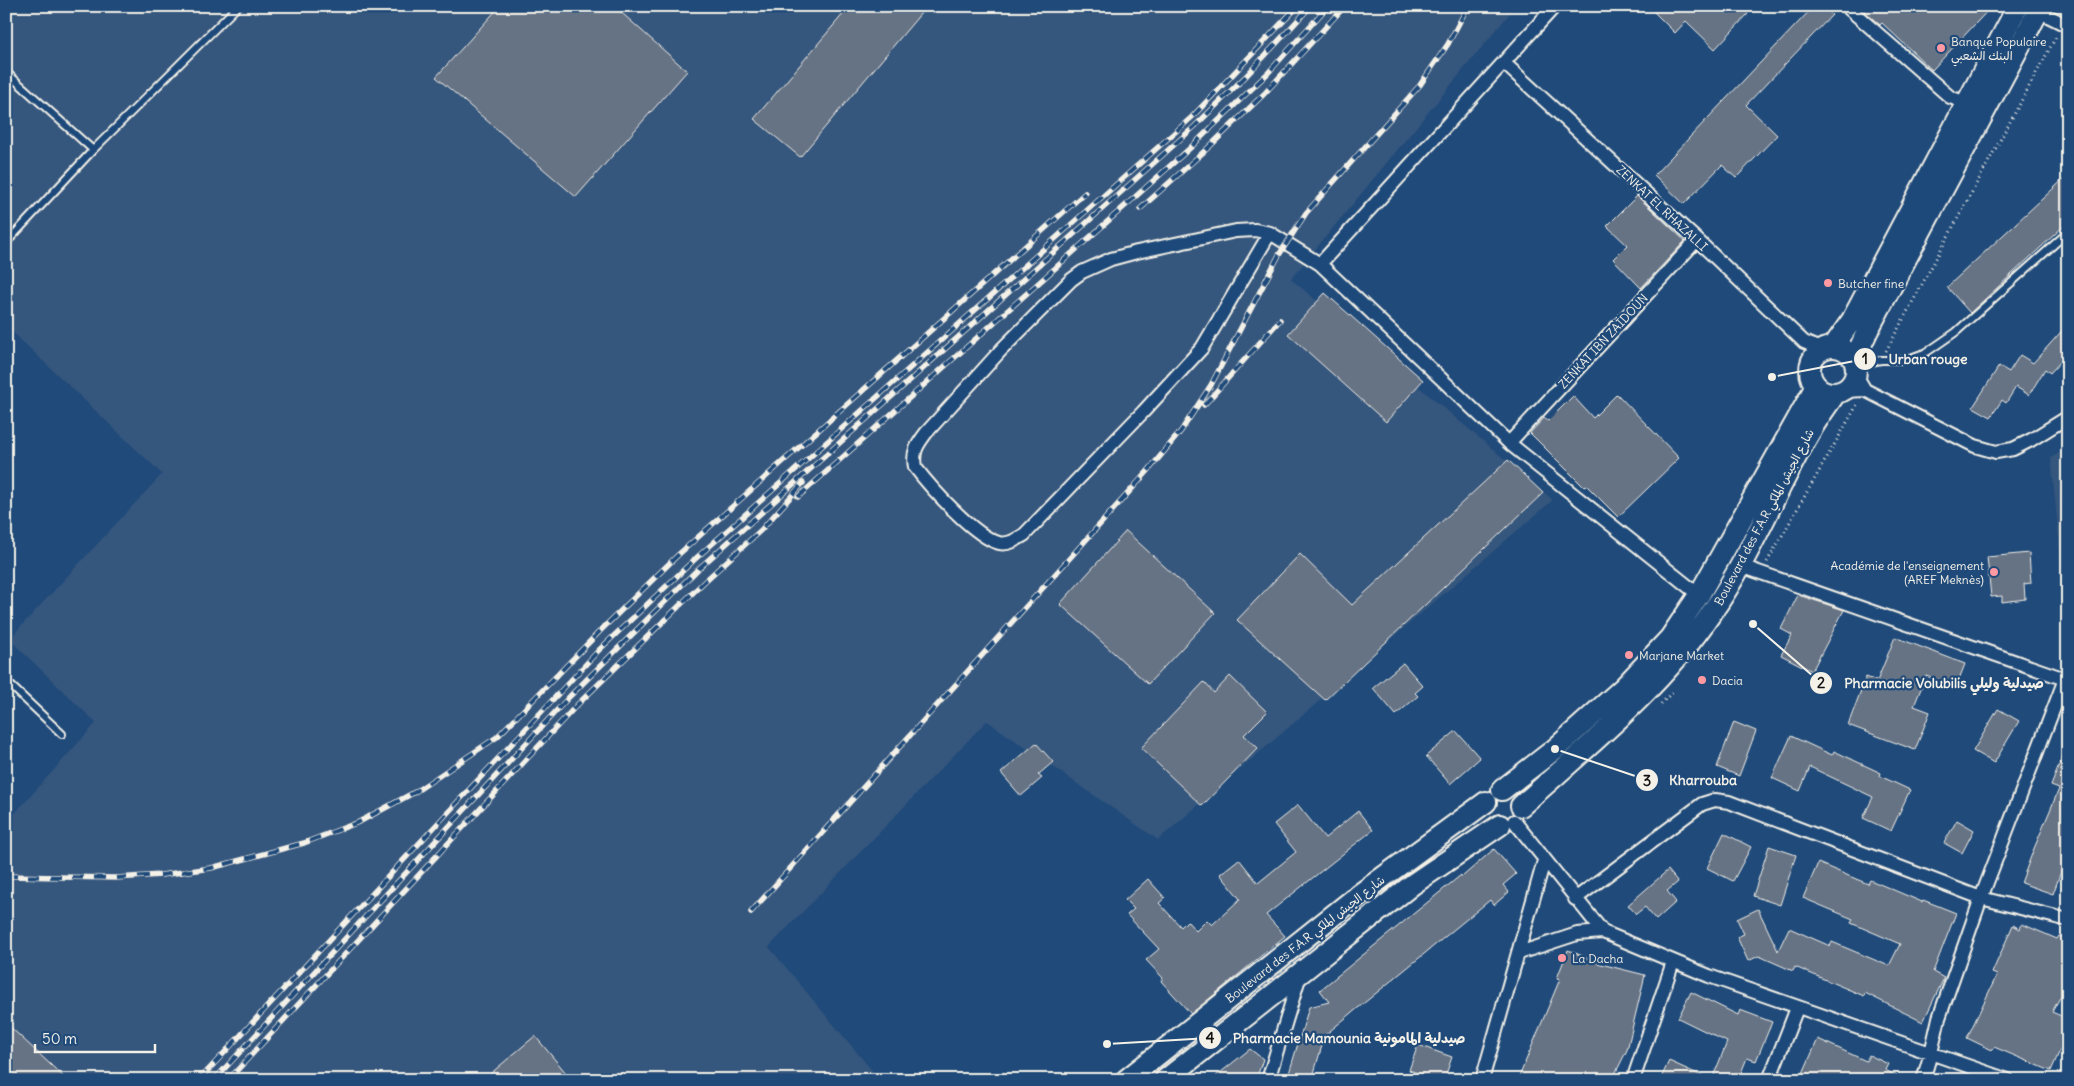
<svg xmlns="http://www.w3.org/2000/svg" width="2074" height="1086" font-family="Delius,'Playpen Sans Arabic',sans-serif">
	<rect width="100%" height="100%" fill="#1f4a7a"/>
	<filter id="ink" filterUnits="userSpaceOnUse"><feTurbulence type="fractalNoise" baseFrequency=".02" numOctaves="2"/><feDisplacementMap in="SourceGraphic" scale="10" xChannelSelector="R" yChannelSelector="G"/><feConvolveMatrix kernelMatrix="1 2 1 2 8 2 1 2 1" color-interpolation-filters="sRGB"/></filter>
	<g filter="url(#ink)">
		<!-- built -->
		<path fill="#34567d" d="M6,6h1510l-225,273 262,221 -395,340 -171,-119 -218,226 111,133h-874v-257l90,-100 -87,-84 153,-165 -156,-148z
			M2068,447v141l-5,-5 -12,-125z"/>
		<!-- building -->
		<path fill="#667385" stroke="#f4f1e8" d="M500,6h114l73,65 -111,126 -140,-120z
			M850,6h77l-127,151 -46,-38z
			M1648,6h93l7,8 -33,35 -29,-28 -11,12z
			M1814,6h9l9,9 -86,90 31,30 -41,43 -14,-13 -38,39 -30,-29z
			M1868,6h124l-60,64 -50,-47 -2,2 -16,-14z
			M2068,175v47l-98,91 -23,-26z
			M1637,196l48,45 -44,47 -28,-29 14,-14 -20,-19z
			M1325,293l98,87 -37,42 -98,-88z
			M2068,324v41l-6,-5 -12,13 -5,-4 -16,26 -13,-8 -10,16 -4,-3 -11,17 -18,-10 26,-41 10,6 11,-17 13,8z
			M1617,394l62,64 -61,59 -32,-32 -2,2 -54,-54 14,-15 4,3 25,-25 20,22z
			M1508,460l35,33 -218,207 -88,-80 63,-66 52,51z
			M1126,531l89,82 -67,71 -88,-80z
			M2029,553l2,30 -7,1 1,15 -23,3v-6l-11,1 -4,-40z
			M1798,595l46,15 -32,61 -31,-16 11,-20 -11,-6z
			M1895,637l70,27 -9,23 -30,-11 -12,30 16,6 -15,38 -67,-25 18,-48 11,4z
			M1403,663l20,23 -8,7 3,3 -22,19 -23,-27z
			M1230,676l37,36 -23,23 14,13 -56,58 -61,-58 63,-66 10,11z
			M1998,709l21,12 -25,42 -21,-12z
			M1734,722l22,9 -17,45 -22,-9z
			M1456,731l24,27 -30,26 -24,-28z
			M1791,736l41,19 2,-4 47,22 -1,3 30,14 -19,41 -28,-13 10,-21 -63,-30 -10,24 -28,-13z
			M1036,743l17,19 -15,13 4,3 -21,18 -20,-23z
			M2067,745l1,107 -15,42 -32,-11 12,-32 26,-62 -8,-3z
			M1298,805l27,33 33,-27 15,19 -107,85 19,21 -94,78 -30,-33 2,-3 -17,-18 13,-11 -32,-34 7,-6 -9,-9 23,-21 17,19 -6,5 22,24 6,-6 9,10 11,-11 5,5 28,-26 -20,-25 19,-15 19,24 38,-31 -22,-28z
			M1957,820l17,10 -12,23 -18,-10z
			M1724,833l27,14 -18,34 -26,-13z
			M1769,846l27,9 -16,50 -27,-9z
			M1494,849l22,25 -13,11 6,7 -15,13 -4,-5 -165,135 -13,45h-25l22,-73 20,-5 -9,-12 141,-115 1,2z
			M1818,863l50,21 2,-4 52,22 1,-2 33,13 -23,59 11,6 -21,44 -58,-29 -1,3 -69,-29 -2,4 -34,-15 -11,5 -11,-24 7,-3 -7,-15 21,-10 20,42 11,-23 41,18 2,-4 57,24 11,-22 -49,-21 2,-4 -50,-21z
			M1668,870l10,12 -11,9 9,11 -20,18 -11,-13 -9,7 -8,-9z
			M2022,924l35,15 2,-3 9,4v43l-16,29 16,7v13l-17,39 -57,-24 -2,3 -25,-12 30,-63 -5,-2 21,-48 7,4z
			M1568,950l29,12v1l48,12 -18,75 -15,30h-85l-8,-3 41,-98 -3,-1z
			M1691,992l47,23 2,-5 32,12 -16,39 -9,-3 -9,22h-26l15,-38 -49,-24z
			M6,1023l61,57h-61z
			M535,1036l37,44h-89z
			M1818,1039l48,22 3,-6 19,9 -3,6 21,10h-106z
			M1418,1045l34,12 -8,23h-7l-28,-10z
			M1250,1049l13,10 -7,21h-45z
			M1669,1061l42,19h-51z"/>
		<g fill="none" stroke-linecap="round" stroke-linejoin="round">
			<defs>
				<path id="service" d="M6,72l87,78
					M6,243l87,-93 145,-144
					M1856,365l25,-5h24l22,-8 29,-20 112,-100
					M6,681l56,53"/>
				<path id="minor" d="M1846,6l104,91 16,6
					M2038,11l30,15
					M1504,63l193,177 107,102 19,8
					M1270,233l-68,115 -59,64 -119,123c-8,5 -16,10 -25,8 -24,-6 -69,-56 -84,-76 -3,-15 2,-22 11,-34l76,-84 69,-69 11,-8 29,-13 26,-7 99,-21 19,-1 15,3 50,31 189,179 190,152
					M1320,264l235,-258
					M1865,390l110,56 21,6 17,-3 18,-9 37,-23
					M1845,391l20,-1 -9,-15
					M1509,443l188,-203
					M1741,566l327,114
					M1514,821l89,111 106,44 299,104
					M1575,899l127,-95 13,-4 14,2 252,96 87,22
					M1519,953l58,-19 26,-2
					M1268,1080l32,-105
					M1482,1080l62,-219
					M1633,1080l40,-118
					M1769,1080l28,-72
					M1923,1080l8,-27 8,-35 42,-120 84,-219"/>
				<path id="primary" d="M1810 370a23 23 0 1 1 46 0a23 23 0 1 1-46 0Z
					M1833,347l19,-27 166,-314
					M1854,360l14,-30 173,-324
					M1502,790l53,-41 68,-61 47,-50 29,-43 117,-209
					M1521,806c68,-61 140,-118 191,-194 39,-56 63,-121 98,-180 7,-13 17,-26 25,-38
					M1126,1080l234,-186 126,-92
					M1165,1080l248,-196 87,-59"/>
			</defs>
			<!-- service casing -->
			<use href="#service" stroke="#f4f1e8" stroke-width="10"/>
			<!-- minor casing -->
			<use href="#minor" stroke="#f4f1e8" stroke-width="16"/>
			<!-- primary casing -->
			<use href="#primary" stroke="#f4f1e8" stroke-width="24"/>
			<!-- path -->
			<path stroke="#f4f1e8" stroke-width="3" stroke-dasharray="1 4" stroke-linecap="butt" d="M1886,351l171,-316
				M1767,562l90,-157
				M1661,704l13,-14"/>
			<!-- service -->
			<use href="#service" stroke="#1f4a7a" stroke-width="6"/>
			<!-- minor -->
			<use href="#minor" stroke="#1f4a7a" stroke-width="12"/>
			<!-- primary -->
			<use href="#primary" stroke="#1f4a7a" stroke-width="20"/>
			<defs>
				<path id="rail" d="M1140,209l69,-62 55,-53 81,-88
					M1204,405l76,-85
					M798,497l391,-348 79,-76 60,-67
					M6,876l110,2 45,-3 50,-7 93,-25 55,-21 56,-30 82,-55 105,-108 77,-75 406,-361
					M751,912l397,-441 33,-40 30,-46 68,-130 27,-42 114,-128 28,-41 20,-38
					M199,1080l400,-430 95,-90 498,-443 106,-111
					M214,1080l356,-384 127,-126 497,-443 52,-51 65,-70
					M228,1080l349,-375 128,-124 56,-51 42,-47"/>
			</defs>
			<!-- rail casing -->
			<use href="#rail" stroke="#f4f1e8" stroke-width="5.5"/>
			<!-- rail -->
			<use href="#rail" stroke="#1f4a7a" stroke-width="4" stroke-dasharray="11" stroke-linecap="butt"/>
		</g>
	</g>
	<!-- markers -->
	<g fill="#ff9aa2" stroke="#1f4a7a" stroke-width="2">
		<circle cx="1941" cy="48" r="5"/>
		<circle cx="1828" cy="283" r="5"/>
		<circle cx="1994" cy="572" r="5"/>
		<circle cx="1629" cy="655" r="5"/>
		<circle cx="1702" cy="680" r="5"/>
		<circle cx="1562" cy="958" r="5"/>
	</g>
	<g text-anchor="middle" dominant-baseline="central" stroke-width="4.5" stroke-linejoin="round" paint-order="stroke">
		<!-- poi labels -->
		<g font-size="12" fill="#f4f1e8" stroke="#1f4a7a" text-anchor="start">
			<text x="1951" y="41">Banque Populaire<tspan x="1951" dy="14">البنك الشعبي</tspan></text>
			<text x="1838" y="283">Butcher fine</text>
			<text x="1984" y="565" text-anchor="end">Académie de l'enseignement<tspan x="1984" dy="14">(AREF Meknès)</tspan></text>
			<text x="1639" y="655">Marjane Market</text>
			<text x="1712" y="680">Dacia</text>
			<text x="1572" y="958">La Dacha</text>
		</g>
		<!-- street labels -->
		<g font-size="12" fill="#f4f1e8" stroke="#1f4a7a">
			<text transform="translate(1662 208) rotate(43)">ZENKAT EL RHAZALLI</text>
			<text transform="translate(1603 341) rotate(-47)">ZENKAT IBN ZAÏDOUN</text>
			<text transform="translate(1764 517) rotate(-62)">Boulevard des F.A.R شارع الجيش الملكي</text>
			<text transform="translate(1305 939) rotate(-38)">Boulevard des F.A.R شارع الجيش الملكي</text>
		</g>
	</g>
	<!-- callouts -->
	<path fill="none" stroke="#f4f1e8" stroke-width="2" d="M1772 377L1865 359M1753 624L1821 683M1555 749L1647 780M1107 1044L1210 1038"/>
	<g fill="#f4f1e8" stroke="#1f4a7a" stroke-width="2">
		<circle cx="1772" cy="377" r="5"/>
		<circle cx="1753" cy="624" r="5"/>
		<circle cx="1555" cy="749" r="5"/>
		<circle cx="1107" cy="1044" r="5"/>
		<circle cx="1865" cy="359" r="12"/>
		<circle cx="1821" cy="683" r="12"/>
		<circle cx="1647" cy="780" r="12"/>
		<circle cx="1210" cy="1038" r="12"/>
	</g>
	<g font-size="15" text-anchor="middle" font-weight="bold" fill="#111">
		<text x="1865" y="364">1</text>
		<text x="1821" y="688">2</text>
		<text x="1647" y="786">3</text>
		<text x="1210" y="1043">4</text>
	</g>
	<g font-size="14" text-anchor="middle" font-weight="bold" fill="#f4f1e8" stroke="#1f4a7a" stroke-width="4.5" stroke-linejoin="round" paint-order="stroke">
		<text x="1928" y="364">Urban rouge</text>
		<text x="1944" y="688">Pharmacie Volubilis صيدلية وليلي</text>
		<text x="1703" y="785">Kharrouba</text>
		<text x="1349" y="1043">Pharmacie Mamounia صيدلية المامونية</text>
	</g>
	<!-- margin -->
	<rect width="2074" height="1086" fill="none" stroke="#1f4a7a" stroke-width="25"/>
	<rect x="12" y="12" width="2049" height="1061" fill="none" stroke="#f4f1e8" stroke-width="2" filter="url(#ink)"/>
	<!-- scale -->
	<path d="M35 1044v8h120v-8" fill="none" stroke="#f4f1e8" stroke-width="2.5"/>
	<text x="42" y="1044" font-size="15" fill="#f4f1e8" stroke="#1f4a7a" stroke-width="4" paint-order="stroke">50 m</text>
</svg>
